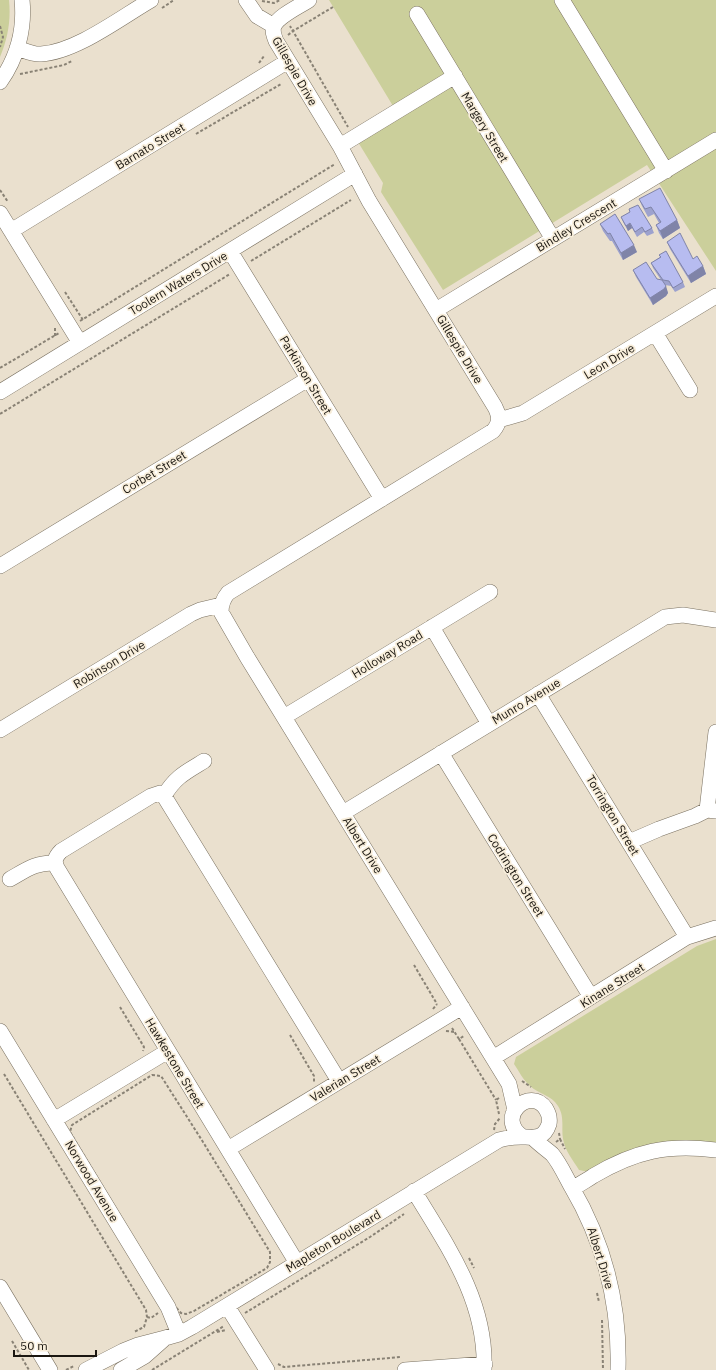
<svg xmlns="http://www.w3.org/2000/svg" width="716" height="1370" font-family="'IBM Plex Sans',sans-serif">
	<rect width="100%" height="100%" fill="#eae0ce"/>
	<!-- green -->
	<path fill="#cbcf9b" d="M0,0h9c2,20 -1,38 -9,57z
		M329,0h387v271l-69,-106 -204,125 -62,-98 2,-9 -25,-41 41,-26z
		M716,939v205l-127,28 -10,-2c-6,-10 -14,-19 -16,-31 -2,-11 2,-22 -5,-33 -7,-11 -19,-12 -28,-20 -7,-6 -11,-15 -16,-22l2,-7 181,-111z"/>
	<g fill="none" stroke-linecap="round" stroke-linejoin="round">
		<defs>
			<path id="minor" d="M246,0l11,16 17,10
				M309,0c-9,6 -31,16 -35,26 -2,5 0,10 2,15l64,105 29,55 126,206c5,10 5,16 -2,24l-265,162c-5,6 -7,11 -7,19l26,45 262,427 6,26
				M562,0l104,171
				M417,14l136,225
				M17,48c7,2 16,7 24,6 35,-2 79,-36 110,-54
				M0,82c17,-24 25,-53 22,-82
				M340,146l115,-70
				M0,213l80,130
				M11,231l277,-170
				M230,251l152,248
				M436,310l280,-170
				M655,333l35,57
				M0,392l355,-218
				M499,420l24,-7 193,-117
				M0,566l308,-187
				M432,627l57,97
				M538,694l149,243
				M284,717l206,-125
				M0,730l191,-116 9,-4 21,-5
				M441,753l150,244
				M164,796c11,-19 22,-24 40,-35
				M707,810l9,-78
				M343,813l322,-196 18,-2 33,5
				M629,842l30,-13 36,-13 12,-6 9,1
				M10,879c16,-9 26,-17 45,-16
				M0,1031l168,276 11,27
				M493,1058l194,-121 29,-9
				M54,1120l114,-69
				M533,1138c6,6 13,11 19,16 7,8 14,23 19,32 33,56 49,118 47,184
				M228,1149l234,-142
				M573,1189c6,-5 13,-8 20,-13 42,-25 74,-32 123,-26
				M414,1191c34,56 73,111 70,179
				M297,1263l-240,-395c-3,-7 -2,-11 4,-17l90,-55 9,-3 4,3 175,285
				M0,1287l50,83
				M227,1306l40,64
				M86,1370l37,-19 15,-6 27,-7 14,-4 13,-7 307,-187c7,-2 15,-3 22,-3 12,0 23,3 28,-13 1,-5 0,-10 -3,-15 -16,-24 -52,9 -23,28
				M121,1370l24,-14 18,-16
				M405,1370l80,-6"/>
		</defs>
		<!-- minor casing -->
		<use href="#minor" stroke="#7a7161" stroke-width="16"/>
		<!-- path -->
		<path stroke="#898275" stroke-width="2" stroke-dasharray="3 2" stroke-linecap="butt" d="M262,1l12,2 6,-3
			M333,7l-40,24 55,96
			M162,8l12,-8
			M0,26l3,11 -3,10
			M288,35l5,-4 -3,-5
			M259,63l5,-7
			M20,74l44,-9 8,-4
			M196,134l85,-50
			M0,190l8,12
			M251,261l100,-61
			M65,292l18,28
			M80,321l255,-157
			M55,336v-10
			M0,368l59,-35
			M0,414l230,-140
			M414,965l23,39
			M120,1007l24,40 -1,4
			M433,1009l4,-5
			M452,1028l7,11 5,-3
			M446,1031l9,1
			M290,1035l24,41v7
			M459,1039l37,61
			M4,1074l142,236 1,7 -3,10 -10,5
			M152,1075l9,1 42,66 67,110v10l-3,6 -73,43 -8,3 -5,-1 -8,-9 -103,-172 2,-7z
			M522,1081l9,6
			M499,1098l-3,2 3,14
			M494,1130l1,-6 5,-6
			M559,1133l1,6
			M556,1142l4,-3 5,10
			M469,1258l5,10
			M597,1293l2,9
			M245,1313l125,-76 34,-23
			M147,1317l4,1 7,-5
			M602,1320l1,50
			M217,1332l9,-2
			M12,1341l17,29
			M278,1364l6,3 117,-10
			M66,1370l8,-4
			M152,1370l72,-44"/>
		<!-- minor -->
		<use href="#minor" stroke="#fff" stroke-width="15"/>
	</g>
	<!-- wall -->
	<path fill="#9da2ce" d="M639,199l38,21 3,8 -17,11 -4,-6 -3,-8 3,-2 -5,-9 -6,3 -6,-11z
		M629,209l23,19 2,5 -7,3 -3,-4 -7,5 -5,-9 -4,3 -5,-9 -2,-5 9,-5z
		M600,224l37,28 -14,8 -11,-19h-2l-7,-10z
		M667,242l26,17 10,7 3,8 -15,9 -21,-34z
		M659,255l24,27 2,5 -10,5 -4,-6 -6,-1 3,8 -2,3 -13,9 -17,-28 -3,-7 24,9 4,1 -8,-12 -2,-5 9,-6z"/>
	<!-- shaded-wall -->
	<path fill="#8084a8" d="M677,220l3,8 -17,11 -3,-8z
		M630,223l2,5 -4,3 -2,-5z
		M634,245l3,7 -14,8 -2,-7z
		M703,266l3,8 -15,9 -3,-7z
		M666,286l2,7 -2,3 -13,9 -3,-7z"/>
	<!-- building -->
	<path fill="#b7bcf0" stroke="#8084a8" d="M660,188l17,32 -17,11 -4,-6 5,-3 -10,-15 -6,2 -6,-10z
		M638,205l14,23 -7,4 -3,-5 -7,5 -5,-9 -4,3 -5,-9 9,-5 -1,-3z
		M615,214l19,31 -13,8 -11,-20 -2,1 -8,-10z
		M680,233l13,26 4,-3 6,10 -15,10 -21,-34z
		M666,251l17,31 -10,6 -4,-7 -6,-1 -12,-17 10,-6 -2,-2z
		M646,262l11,17 5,1 4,6 -2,3 -14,9 -17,-28z"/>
	<g text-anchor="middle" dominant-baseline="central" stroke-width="3.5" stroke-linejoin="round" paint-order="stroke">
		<!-- street labels -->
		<g font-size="12" fill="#1a1610" stroke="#f8eedb">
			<text transform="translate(295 71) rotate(60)">Gillespie Drive</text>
			<text transform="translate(485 127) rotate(59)">Margery Street</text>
			<text transform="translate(150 146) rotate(-31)">Barnato Street</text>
			<text transform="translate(576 225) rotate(-31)">Bindley Crescent</text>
			<text transform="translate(178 283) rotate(-31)">Toolern Waters Drive</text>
			<text transform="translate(460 349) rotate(59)">Gillespie Drive</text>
			<text transform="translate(609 361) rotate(-31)">Leon Drive</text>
			<text transform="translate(306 375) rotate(59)">Parkinson Street</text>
			<text transform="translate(154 472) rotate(-31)">Corbet Street</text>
			<text transform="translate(387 654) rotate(-31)">Holloway Road</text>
			<text transform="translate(109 664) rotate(-31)">Robinson Drive</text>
			<text transform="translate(526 701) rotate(-31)">Munro Avenue</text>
			<text transform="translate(613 815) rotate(59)">Torrington Street</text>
			<text transform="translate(363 845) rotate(58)">Albert Drive</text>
			<text transform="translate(516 875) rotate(58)">Codrington Street</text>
			<text transform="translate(612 985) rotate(-32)">Kinane Street</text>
			<text transform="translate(175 1063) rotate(59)">Hawkestone Street</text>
			<text transform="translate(345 1078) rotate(-31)">Valerian Street</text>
			<text transform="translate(92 1181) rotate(59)">Norwood Avenue</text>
			<text transform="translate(333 1241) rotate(-31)">Mapleton Boulevard</text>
			<text transform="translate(601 1258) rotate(73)">Albert Drive</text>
		</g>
	</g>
	<!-- scale -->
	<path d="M14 1350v6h82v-6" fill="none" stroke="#1a1610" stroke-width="2"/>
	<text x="20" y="1350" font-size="12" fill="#1a1610" stroke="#f8eedb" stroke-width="3" paint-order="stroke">50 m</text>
</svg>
